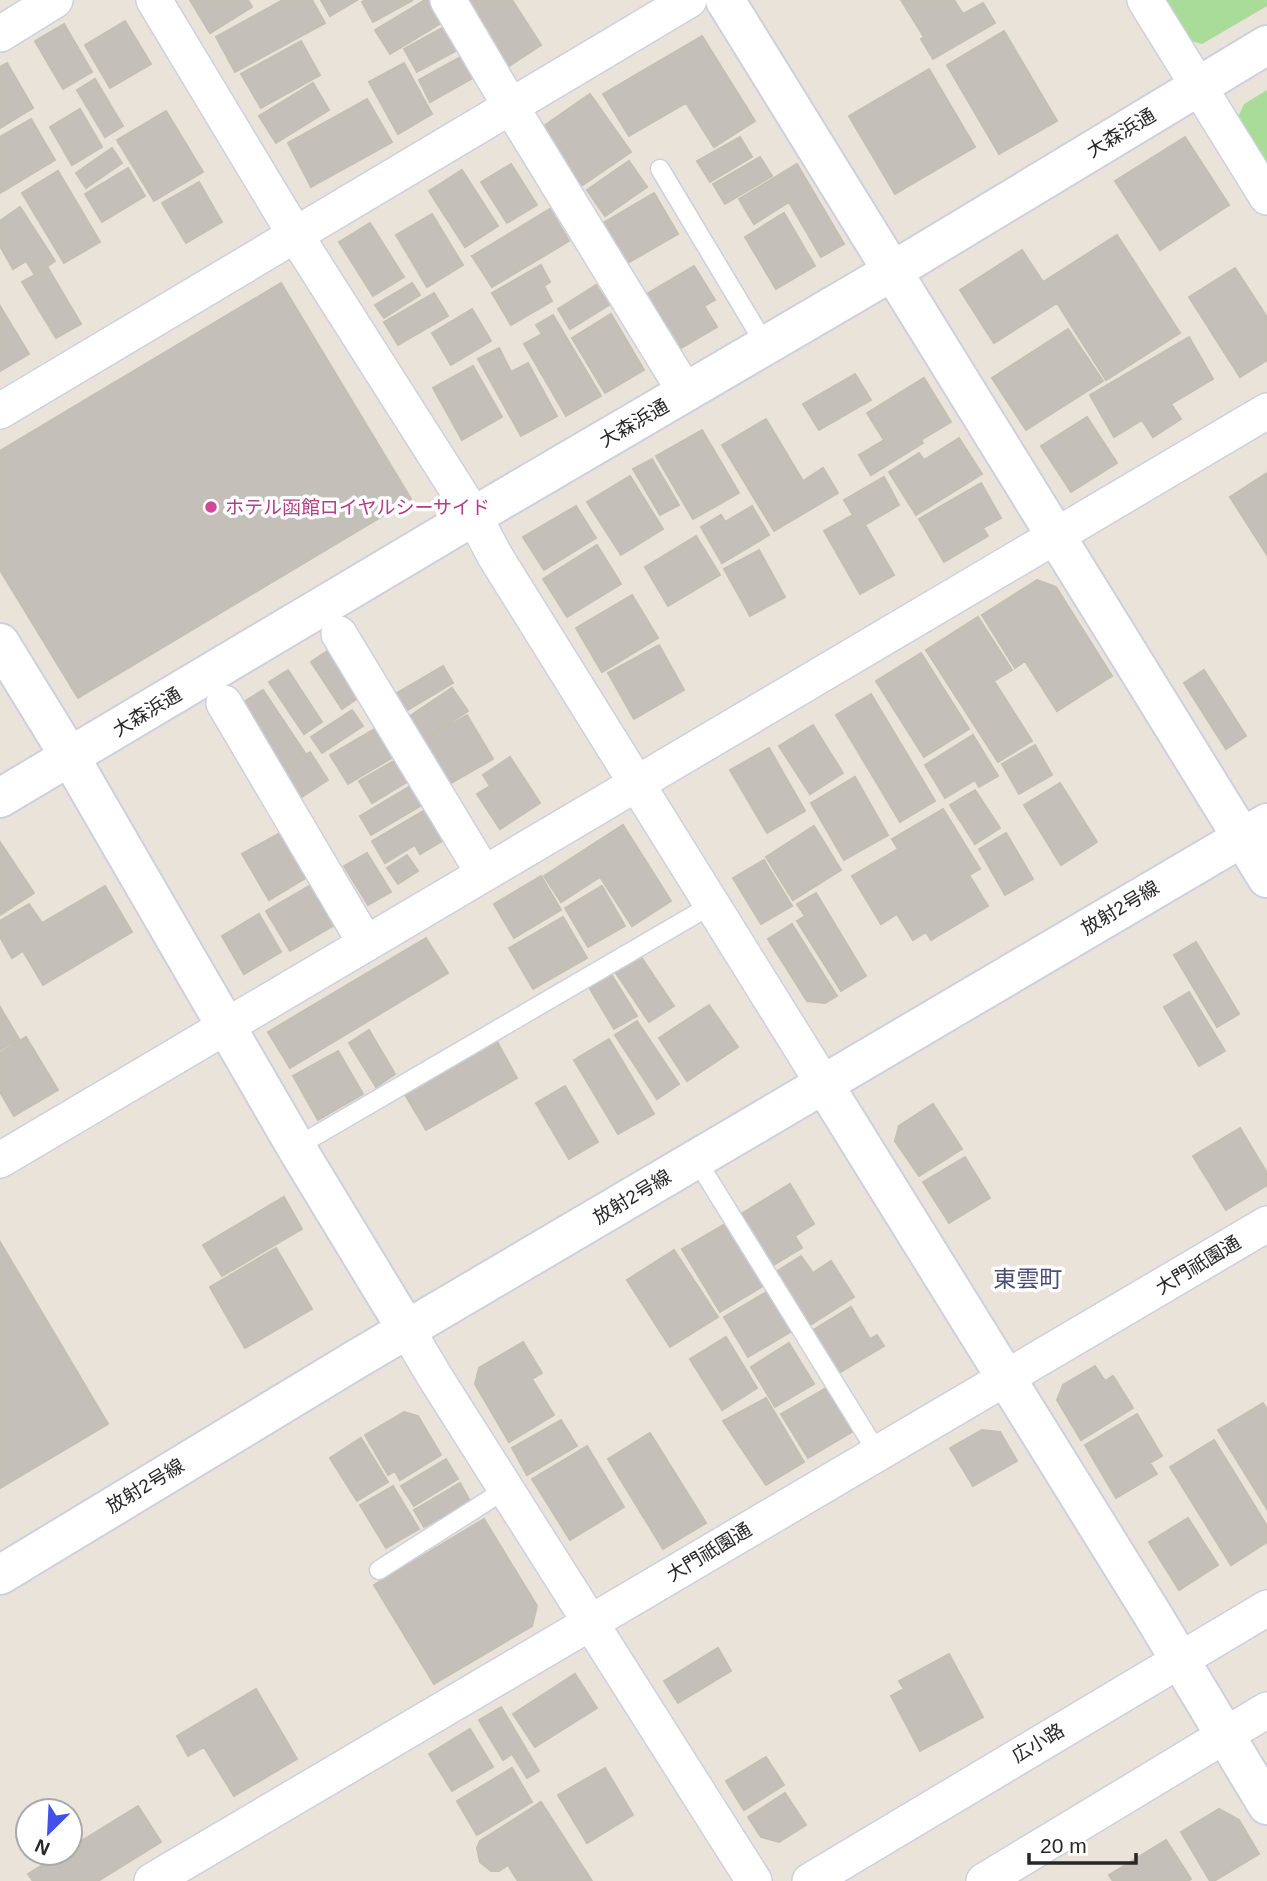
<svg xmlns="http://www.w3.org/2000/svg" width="1267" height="1881" font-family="Arial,'Noto Sans JP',sans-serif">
	<rect width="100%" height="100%" fill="#e9e3d9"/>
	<!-- green -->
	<path fill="#a8dc98" d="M1163,0h104v6l-65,38 -14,-4z
		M1267,90v74l-29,-47 6,-13z"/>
	<!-- building -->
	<path fill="#c4c0b9" stroke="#c3bfb3" stroke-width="2" d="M190,0h58l4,7 -42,26z
		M283,0h29l13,23 -90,49 -19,-35z
		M321,0h36l-27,16z
		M366,0h47l-40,22 -11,-20z
		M425,0h11l12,19 -58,35 -15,-24z
		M472,0h40l29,45 -32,21 -41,-63z
		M901,0h53l9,14 20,-11 12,20 -62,36 -12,-20 3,-2z
		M125,21l26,43 -41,24 -25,-43z
		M64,24l28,48 -29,17 -28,-48z
		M444,27l13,23 -40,22 -13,-23z
		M1004,31l53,90 -58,33 -52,-89z
		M702,36l53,85 -41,26 -28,-44 -57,33 -26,-42z
		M301,41l19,34 -59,33 -20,-34z
		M464,55l12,21 -46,26 -11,-22z
		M7,63l26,45 -33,20v-61z
		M404,63l28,51 -34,20 -29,-52z
		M929,69l46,78 -80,47 -46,-78z
		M95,79l28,47 -18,11 -28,-47z
		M313,83l16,27 -53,33 -17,-27z
		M590,94l41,58 -50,34 -40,-58z
		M367,99l25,43 -81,45 -23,-44z
		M80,109l22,38 -30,18 -22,-38z
		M166,111l37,61 -49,29 -37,-61z
		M31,119l24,41 -55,33v-56z
		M740,137l12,20 -42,25 -13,-21z
		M1185,137l44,68 -69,45 -45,-69z
		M112,148l10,15 -36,25 -10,-15z
		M760,157l12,19 -47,28 -12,-20z
		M629,161l18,26 -42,29 -18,-26z
		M511,164l26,41 -30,18 -26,-41z
		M797,164l47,80 -23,13 -32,-55 -35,22 -15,-25z
		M128,168l17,28 -43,26 -17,-28z
		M462,170l36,56 -33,21 -36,-56z
		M58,171l42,71 -36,21 -42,-70z
		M199,182l23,40 -36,21 -24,-40z
		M654,193l24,41 -52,30 -23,-41z
		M20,207l35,54 -20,14 -9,-14 -13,8 -13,-23v-25z
		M550,209l19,32 -77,46 -20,-31z
		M784,213l31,53 -39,23 -31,-52z
		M432,214l31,51 -36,22 -31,-52z
		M370,223l34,54 -31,19 -34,-54z
		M1117,235l63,98 -74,47 -49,-77 -63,40 -34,-53 62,-40 21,32z
		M541,265l9,17 -6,4 8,15 -41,24 -19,-32z
		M694,266l21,34 -11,6 13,21 -46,27 -33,-55z
		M48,268l33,56 -25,14 -34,-56z
		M1235,268l32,49v43l-27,17 -51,-80z
		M281,283l130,216 -333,199 -78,-128v-119z
		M412,283l8,12 -36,23 -9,-13z
		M596,285l13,20 -39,24 -12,-20z
		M434,293l14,23 -50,29 -14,-23z
		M0,306l29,48 -29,17z
		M472,309l19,32 -40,24 -19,-32z
		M611,314l33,56 -39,23 -33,-55z
		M553,315l48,81 -35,20 -42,-72 18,-10 -6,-9z
		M1068,329l35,52 -77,49 -34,-52z
		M1189,337l24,42 -42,25 10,15 -28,18 -11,-17 -28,17 -24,-42z
		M499,348l12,24 17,-9 29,53 -36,20 -43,-77z
		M473,366l29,51 -40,23 -29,-52z
		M855,374l16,26 -52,30 -16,-26z
		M924,378l27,44 -30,18 2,3 -52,32 -12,-20 25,-15 -17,-27z
		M1087,417l30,46 -46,29 -30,-46z
		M766,419l37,62 20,-13 15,25 -64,38 -52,-86z
		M702,430l37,63 -46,26 -37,-63z
		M959,438l23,36 -66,41 -27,-43 30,-19 5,7z
		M652,459l27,46 -19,10 -27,-46z
		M1267,473v82l-37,-58z
		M630,476l33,53 -42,26 -34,-53z
		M884,477l15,28 -34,20 29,50 -34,19 -36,-63 29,-16 -9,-15z
		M981,483l20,35 -18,10 5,8 -44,26 -25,-43z
		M576,506l20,32 -52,32 -21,-33z
		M752,506l17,29 -47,28 -21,-36 20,-12 4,7z
		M696,536l24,39 -52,31 -23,-39z
		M597,545l24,39 -54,33 -24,-38z
		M759,550l26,47 -35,19 -26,-47z
		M1037,580l19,7 56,89 -55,35 -32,-50 -10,7 -33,-53z
		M632,595l26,43 -56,34 -26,-44z
		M978,617l34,53 -18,11 38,60 -34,21 -72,-112z
		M659,645l25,45 -50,29 -26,-46z
		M332,648l30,47 -20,14 -31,-47z
		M921,653l48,76 -45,28 -48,-76z
		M443,666l10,17 -52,31 -11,-17z
		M288,670l34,52 -18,12 -35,-52z
		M1204,670l42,66 -20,13 -42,-66z
		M452,688l16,23 -49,32 -15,-23z
		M263,690l42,63 -26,16 -42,-63z
		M871,694l64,107 -35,21 -64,-107z
		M352,710l11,16 -41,27 -11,-16z
		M467,715l26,44 -47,27 -25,-44z
		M383,724l17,29 -52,31 -18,-29z
		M813,725l30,48 -33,21 -31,-48z
		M973,735l25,41 -19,11 -4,-7 -30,18 -20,-33z
		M1035,745l17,30 -33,19 -17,-30z
		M769,748l36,63 -38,22 -37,-63z
		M310,752l18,28 -34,22 -19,-28z
		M510,757l30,46 -40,26 -23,-35 13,-8 -7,-11z
		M399,758l13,21 -40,24 -13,-22z
		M855,777l33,58 -44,25 -33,-57z
		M417,782l12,19 -58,34 -11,-19z
		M1060,783l37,59 -36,23 -37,-60z
		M975,790l25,38 -25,16 -25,-39z
		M430,807l19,30 -29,17 -5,-9 -30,18 -13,-22z
		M943,809l37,60 -11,6 19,31 -57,34 -5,-8 -13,8 -16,-26 -16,10 -29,-48 46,-27 -6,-10z
		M623,825l48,76 -39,25 -32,-49 -39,25 -17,-26z
		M814,826l27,44 -48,30 -27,-43z
		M287,829l27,44 -45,27 -27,-46z
		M1006,833l27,46 -28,16 -26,-46z
		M0,842l34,51 -34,22z
		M367,853l24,39 -23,13 -24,-39z
		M407,855l11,16 -20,13 -11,-16z
		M764,860l28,46 -31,18 -28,-46z
		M541,876l20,34 -47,28 -20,-34z
		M321,879l24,40 -55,32 -24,-40z
		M105,886l27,46 -89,53 -20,-34 -11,7 -12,-21v-16l29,-17 13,19z
		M602,886l23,40 -37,21 -23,-39z
		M816,893l50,83 -25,15 -44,-70 8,-5 -8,-12z
		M259,914l22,38 -37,22 -22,-38z
		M563,917l24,41 -54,31 -24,-41z
		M792,924l45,72 -12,7 -18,-2 -39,-62z
		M426,938l22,35 -158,95 -22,-36z
		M1196,942l43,72 -22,13 -43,-72z
		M639,954l35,52 -25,16 -35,-52z
		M611,974l26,42 -23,13 -25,-42z
		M1189,992l36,59 -26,15 -35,-59z
		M709,1005l29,42 -51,34 -28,-43z
		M0,1007l19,32 -19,11z
		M637,1021l42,63 -22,15 -42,-64z
		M369,1030l26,44 -19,13 -27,-44z
		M26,1037l32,53 -44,26 -14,-24v-39z
		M495,1038l22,40 -91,52 -23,-39z
		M609,1039l45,75 -36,20 -44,-74z
		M338,1051l25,43 -45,26 -25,-44z
		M565,1086l33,56 -29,17 -33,-56z
		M933,1104l29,45 -43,27 -24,-35 4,-15z
		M1240,1128l27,45v12l-41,25 -33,-54z
		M965,1157l25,41 -41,25 -26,-41z
		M790,1184l24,40 -19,12 7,12 -30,18 -31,-52z
		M284,1197l18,32 -80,47 -19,-31z
		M725,1224l38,62 -43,26 -38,-63z
		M0,1242l108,182 -108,64z
		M276,1248l36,61 -67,39 -35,-61z
		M674,1250l44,67 -48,30 -43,-67z
		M801,1256l12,17 18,-12 23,36 -44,28 -34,-53z
		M768,1291l24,40 -44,26 -24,-40z
		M851,1307l19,32 7,-4 7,11 -45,27 -26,-43z
		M726,1337l31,51 -35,22 -32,-51z
		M523,1342l19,31 -10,6 22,36 -45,27 -34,-58 4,-16z
		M789,1343l25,41 -39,23 -24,-40z
		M1095,1366l10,15 8,-5 20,32 -52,32 -24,-40 6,-15z
		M826,1388l26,44 -44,26 -27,-44z
		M766,1398l38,64 -38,23 -43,-64z
		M1263,1403l4,6v100l-49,-79z
		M404,1412l14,4 23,39 -41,25 -5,-9 -7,4 -23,-40z
		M1137,1414l25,42 -12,7 7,11 -41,24 -31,-53z
		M561,1420l16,26 -50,29 -15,-27z
		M982,1430l18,2 17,29 -44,25 -23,-38z
		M650,1433l56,90 -43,26 -55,-90z
		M361,1438l27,44 -31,19 -27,-43z
		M1214,1440l53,86v16l-36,23 -61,-98z
		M587,1446l37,61 -54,33 -38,-61z
		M446,1459l12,20 -44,27 -13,-20z
		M460,1483l10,18 -46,26 -10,-17z
		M393,1486l26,43 -33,19 -26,-43z
		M1188,1518l30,47 -39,25 -30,-48z
		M484,1519l53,87 -5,20 -98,58 -60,-99z
		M718,1648l13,23 -53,32 -14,-22z
		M949,1654l34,63 -63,34 -29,-55 13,-7 -5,-8z
		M575,1674l22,34 -62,39 -22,-33z
		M256,1689l41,70 -63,37 -30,-49 -16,9 -11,-20z
		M501,1707l38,64 -12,7 -15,-24 -9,6 -24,-40z
		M470,1729l23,38 -41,24 -23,-37z
		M766,1757l18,28 -40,25 -18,-29z
		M512,1768l20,34 -55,33 -20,-34z
		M605,1768l28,47 -46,28 -29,-48z
		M785,1793l21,32 -27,17 -18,-5 -13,-20z
		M541,1802l51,79h-74l-10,-16 -9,6h-8l-11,-9 -3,-14 3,-7z
		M138,1806l23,36 -63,39h-65l-5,-7 34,-21h8v-5z
		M1219,1809l20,11 20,34 -45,27h-4l-29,-49z
		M1166,1840l25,39 -3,2h-75l-4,-6z"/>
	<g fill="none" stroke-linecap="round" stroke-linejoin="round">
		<defs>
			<path id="lane" d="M660,169l106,177
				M296,1147l417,-243
				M696,1159l181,293
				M379,1570l127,-81"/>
			<path id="street" d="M154,0l142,236 178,280 21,40 328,527
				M448,0l63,107 175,286
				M1145,0l122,197
				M0,34l55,-34
				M0,411l689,-411
				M339,634l145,240
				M224,703l142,241
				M0,1160l1267,-749
				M407,1330l28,47 319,504
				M152,1881l1115,-657
				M810,1881l457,-273
				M984,1881l283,-171"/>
			<path id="secondary" d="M725,0l542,878
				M0,643l70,114 226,390 111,183
				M0,798l474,-282 417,-244 376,-227
				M823,1083l328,529 116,193
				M0,1575l355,-215 912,-537"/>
		</defs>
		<!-- lane casing -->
		<use href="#lane" stroke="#ced0df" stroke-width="21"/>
		<!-- street casing -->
		<use href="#street" stroke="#ced0df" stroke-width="38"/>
		<!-- secondary casing -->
		<use href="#secondary" stroke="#ced0df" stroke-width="42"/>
		<!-- lane -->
		<use href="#lane" stroke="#fff" stroke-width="18"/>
		<!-- street -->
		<use href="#street" stroke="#fff" stroke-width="35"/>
		<!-- secondary -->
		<use href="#secondary" stroke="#fff" stroke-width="38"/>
	</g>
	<!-- markers -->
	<circle fill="#d1479c" stroke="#fff" stroke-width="2.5" cx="211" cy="507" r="7"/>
	<g text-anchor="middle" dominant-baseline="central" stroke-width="7" stroke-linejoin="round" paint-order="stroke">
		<!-- street labels -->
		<g font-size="19" fill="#272727" stroke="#fff">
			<text transform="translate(1121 133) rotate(-31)">大森浜通</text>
			<text transform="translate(634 423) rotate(-30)">大森浜通</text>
			<text transform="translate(147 712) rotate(-31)">大森浜通</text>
			<text transform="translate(1120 908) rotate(-31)">放射2号線</text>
			<text transform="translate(632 1197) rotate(-31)">放射2号線</text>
			<text transform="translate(1198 1265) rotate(-31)">大門祇園通</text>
			<text transform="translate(145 1486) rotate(-31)">放射2号線</text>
			<text transform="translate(709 1552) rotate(-31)">大門祇園通</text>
			<text transform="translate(1038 1743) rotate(-31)">広小路</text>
		</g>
		<!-- hotel labels -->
		<g font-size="19" fill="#b23c85" stroke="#fff" text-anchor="start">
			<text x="225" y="507">ホテル函館ロイヤルシーサイド</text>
		</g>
		<!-- quarter labels -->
		<g font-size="23" fill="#4b4e73" stroke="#fff">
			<text x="1028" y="1279">東雲町</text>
		</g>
	</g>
	<!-- north arrow -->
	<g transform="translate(49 1832) rotate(204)"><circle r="33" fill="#ffffff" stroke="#a9a9a9" stroke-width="2"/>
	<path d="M0-5L12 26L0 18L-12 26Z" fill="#4250ec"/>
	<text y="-10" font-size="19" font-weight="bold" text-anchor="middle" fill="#272727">N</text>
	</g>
	<!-- scale -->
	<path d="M1029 1853v10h107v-10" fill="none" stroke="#272727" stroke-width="3.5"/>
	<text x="1040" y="1853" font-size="21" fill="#272727" stroke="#ffffff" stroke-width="5" paint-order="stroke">20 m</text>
</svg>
